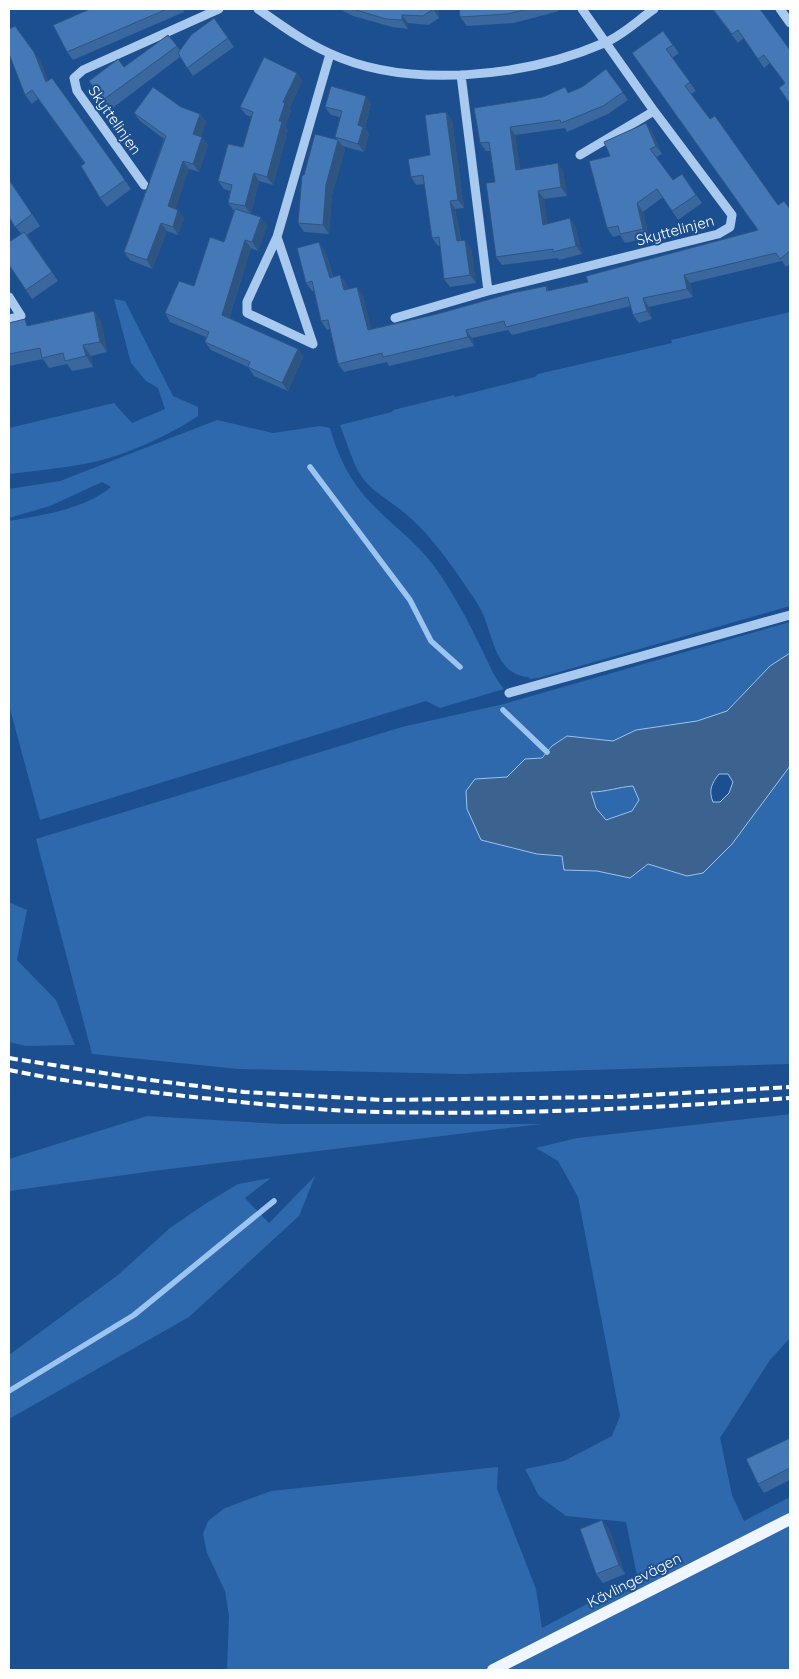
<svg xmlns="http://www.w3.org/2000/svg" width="799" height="1679" font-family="Quicksand,sans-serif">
	<rect width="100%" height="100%" fill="#1b4f8f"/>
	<!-- green -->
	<path fill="#2e69ad" d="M114,299l11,2 48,95 25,11v9c-28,19 -76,41 -109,47 -26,5 -54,8 -80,11v-46l105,-25 18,20 33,-14 -7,-21 -12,-7 -15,-18z
		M790,312v294l-252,72 -8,1 -2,-2c-37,-4 -34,-49 -51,-74 -21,-31 -42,-64 -71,-89 -16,-14 -37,-23 -48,-43 -7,-14 -12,-31 -18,-46l52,-13 1,-2 61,-15 1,2 80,-20 3,-3 134,-31 -1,-3z
		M217,420l56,13 47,-7 10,2c8,29 21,55 42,76 23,24 51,43 69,72 14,21 28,46 39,70 8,15 13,30 24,43l-64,19 -14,-7 -386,119 -31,-115v-184c34,-6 76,-12 102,-34l-9,-5 -52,24 -41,12v-29l51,-8z
		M790,622v31l-20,13 -43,45 -30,10 -61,9 -23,11 -46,-5 -15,10 -10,12 -17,1 -18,18h-15l17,71 53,8 2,14 33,1 33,7 18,-14 39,12 16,-3 29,-29 58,-78v298l-327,10 -225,-5 -146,-15 -56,-215 366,-112 102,-23z
		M634,786l5,14 -7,11 -26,9 -12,-12 -3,-16c15,0 28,-5 43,-6z
		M9,902l18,8 -10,50 39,40 19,45 -49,1 -17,-4z
		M790,1114v224l-20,22 -50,78 12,57 12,26 46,-24v173h-563l2,-54 -4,-25 -18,-38 -4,-19 5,-13 17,-13 46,-17 227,-24 -1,22 39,100 6,39 99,-53 -3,-2 -1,2 -11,-53 -60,-6 -27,-20 -14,-27 39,-8 48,-25 8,-20 -42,-219 -20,-36 -22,-13 41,-10z
		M147,1116l134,8h261l-381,46 -152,21v-32z
		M315,1176l-16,40 -110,101 -180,102v-64l109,-80 52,-47 35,-24 33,-20 33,-6 -26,20 24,25z"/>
	<!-- water -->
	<path fill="#3c6290" stroke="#9cc4f0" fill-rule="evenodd" d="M790,653v113l-58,78 -29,29 -16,3 -39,-12 -18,14 -33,-7 -33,-1 -2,-14 -25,-2 -56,-14 -14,-31 -1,-18 9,-12 32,-2 18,-18 17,-1 10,-12 15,-10 46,5 23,-11 61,-9 30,-10 43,-45zM719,774h9l5,8 -4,11 -9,9h-7c-5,-12 -1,-19 6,-28zM633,786l6,14 -7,11 -26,9 -10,-12 -5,-16c15,0 28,-5 42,-6z"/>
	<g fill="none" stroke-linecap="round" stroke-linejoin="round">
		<!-- stream -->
		<path stroke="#9cc4f0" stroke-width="5.5" d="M310,467l100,133 21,41 29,26
			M503,710l44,42
			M9,1391l125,-76 140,-114"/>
		<!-- minor -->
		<path stroke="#a9c9ee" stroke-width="9" d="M258,9c23,16 46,33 71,44 79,37 197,24 275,-10 18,-7 34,-23 50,-34
			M780,9l10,14
			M461,75l27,216 230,-57 12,-7 2,-12 -78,-104 -72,-102
			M580,155l74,-44
			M144,185l-67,-94 -3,-13 9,-8 136,-61
			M277,237l36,107 -66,-31v-11l30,-65 53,-183
			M9,297l12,19 -12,3
			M395,318l93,-27
			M509,693l281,-78"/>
		<!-- major -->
		<path stroke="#f0f6ff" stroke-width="12" d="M493,1670l297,-151"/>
		<!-- rail -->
		<path stroke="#fff" stroke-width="4" stroke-dasharray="9 4" stroke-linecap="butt" d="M9,1058l126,20 109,14 138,8 229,-3 179,-10
			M9,1070c57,12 117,19 175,26 67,7 133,15 201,16 135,3 270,-4 405,-14"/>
	</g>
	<!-- wall -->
	<path fill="#3a679d" d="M90,9h93l1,3 -111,48 -6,-8z
		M339,9h99l1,9 -10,7 -21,-2v6l-16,-2 -39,-11z
		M459,9h99l1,2 -45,12 -47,3 -7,-9z
		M712,9h48l25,74 -15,-20 -6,5 -20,-30 -6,5z
		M214,18l20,29 -41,29 -13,-19 -70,53 -21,-29 35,-14 44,-32 12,15z
		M663,31l16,22 -7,5 24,33 -5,3 19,25 68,86 12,4v55l-4,3 -4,-6 -92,22 3,14 -44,10 3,12 -13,4 -6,-8 -2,-9 -119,29 -4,-5 -36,8 2,8 -85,20 -2,-4 -43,10 -6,-8 -8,-35 -3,1 -6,-9 -7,-30h-2l-6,-8 19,-33 8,27 7,-2 6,8 2,6 15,6 8,34 66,-15 109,-28 3,5 39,-9 170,-52 -126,-177z
		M40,60l8,21 4,-3 79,111 -24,18 -7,-9 -15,-34 -47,-65 -6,5 -7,-9z
		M606,69l22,31 -20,14 -41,18 -2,-4 -50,7 5,34 43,2 4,25 -23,3 3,25 23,-6 5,8 7,28 -23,6 -2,-2 -55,7 -6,-8 -1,-75 -5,-31h-4l-6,-8 63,-46 22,-10 4,6 13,-6z
		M297,73l5,8 -13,28 2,2 -6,15 3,4 -15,55 -14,-4 -8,33 16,12 -9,25 -7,-3 -22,70 69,31 5,8 -15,34 -34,-15 -6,-9 -37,-17 -6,-8 1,-5 -36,-15 -5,-9 29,-27 30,-44 10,-31 -6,-8 2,-12 -6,-2 -6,-8 25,-34 9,-30 -6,-2 -6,-8z
		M371,103l-6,26 4,5 -5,18 -22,-6 3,3 -13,46 -3,39 -25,-2 -6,-9 6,-48 33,-36 -2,-2 5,-20 -9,-2 -6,-8z
		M181,107l19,7 6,8 -5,14 1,1 6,8 -9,27 -10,-3 -14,40 9,9 -6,17 -11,-4 -15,38 -22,-9 -6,-8 40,-113 -24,-18 -6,-8z
		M446,112l6,8 12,88 -9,1 6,31 10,8 5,35 -26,4 -6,-8 -4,-34 -2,1 -6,-8 -7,-54 -9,1 -5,-8 19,-22z
		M646,123l6,9 10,22 -6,3 17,23 9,-6 20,29 -24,17 -15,-23 -20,15 6,25 -24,6 -5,-8 -7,2 -6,-9 3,-72z
		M9,179l31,47 -13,9 31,46 -26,18 -23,-34 12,-31 -12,-16z
		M94,311l7,11 6,30 -16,4 2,11 -21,4 -5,-7 -18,4 -6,-9 -34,7v-43l20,2z
		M790,1438v42l-26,13 -6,-9z
		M602,1520l7,9 16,45 -22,9 -7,-9z"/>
	<!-- shaded-wall -->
	<path fill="#305480" d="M433,9h5l1,9z
		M402,15l6,8v6l-6,-9z
		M34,52l6,8 12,31 -6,-9z
		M297,73l5,8 -13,28 2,2 -6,15 3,4 -15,55 -6,-8 16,-75z
		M366,96l5,7 -6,26 4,5 -5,18 -6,-8v-19z
		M446,112l6,8 12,88 -6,-8z
		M200,114l6,8 -7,21 -6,-9z
		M646,123l6,9 10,22 -6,-8z
		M510,127l5,8 6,43 -5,-8z
		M202,137l6,8 -9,27 -6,-8z
		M338,140l7,9 -13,46 -3,39 -6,-9 3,-40z
		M183,161l6,8 -15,46 -6,-9z
		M558,163l5,8 4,25 -6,-9z
		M254,173l5,8 -8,33 -6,-8z
		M538,191l6,8 5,34 -6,-8z
		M450,201l5,8 7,40 -5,-8z
		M637,203l6,9 6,25 -6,-8z
		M178,210l6,8 -6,17 -5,-8z
		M261,217l6,9 -9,25 -6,-9z
		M570,218l5,8 7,28 -6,-8z
		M161,223l6,8 -15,38 -5,-9z
		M245,240l6,8 -24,75 -5,-8z
		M465,240l6,8 5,35 -6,-8z
		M319,242l6,8 10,36 -5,-8z
		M340,275l6,8 4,15 -6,-8z
		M684,275l6,8 3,14 -6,-8z
		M357,287l6,8 11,44 -6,-9z
		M643,298l6,9 3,12 -5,-8z
		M94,311l7,11 6,30 -7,-10z
		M466,330l6,8 2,8 -6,-9z
		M83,345l8,11 2,11 -7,-11z
		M298,349l5,8 -15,34 -6,-8z
		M602,1520l7,9 16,45 -6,-9z"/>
	<!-- building -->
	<path fill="#4478b7" stroke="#305480" d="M90,9h77l-100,43 -14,-27z
		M353,9h80l-10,7 -21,-1v5l-16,-1z
		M459,9h69l-21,5 -47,3z
		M713,9h47l30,41v54l-11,-16 6,-5 -21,-28 -6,4 -20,-29 -6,4z
		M214,18l14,20 -41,30 -9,-15 13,-18z
		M15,26l19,26 12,30 6,-4 73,102 -25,18 -19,-32 4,-3 -53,-73 -7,5 -16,-41v-25z
		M663,31l10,14 -7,4 24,33 -5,4 25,33 5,-3 63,89 6,-4 6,8v42l-10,8 -4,-6 -92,22 3,14 -44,9 4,13 -14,4 -5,-18 -122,30 -2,-6 -38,9 2,7 -85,20 -1,-4 -44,11 -10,-44 -7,1 -9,-40 -6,2 -9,-35 22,-6 11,36 10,-3 4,15 13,-3 11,43 69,-16 75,-21 34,-7 1,5 41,-9 -2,-6 172,-46 -126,-177z
		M168,35l9,11 -74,54 -14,-19 29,-22 6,8z
		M264,57l33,16 -14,29 2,1 -6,18 3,1 -15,55 -13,-4 -9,33 -17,-3 4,-18 -14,-4 10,-37 15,3 10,-35 -13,-5z
		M606,69l17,23 -20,14 -42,17 -1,-3 -50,7 6,43 42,-7 3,24 -23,4 5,34 27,-7 6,28 -23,6v-3l-57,8 -10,-74 9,-1 -6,-40 -9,1 -6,-35 69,-11 22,-10 3,6 14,-6z
		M331,86l35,10 -8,29 5,2 -5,17 -23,-7 7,-26 -17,-4z
		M153,87l28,20 19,7 -7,20 9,3 -9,27 -10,-3 -15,45 10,4 -5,17 -12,-4 -14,37 -23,-8 42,-116 -32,-23z
		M446,112l12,88 -8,1 7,40 8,-1 5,35 -26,4 -5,-42 -7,1 -9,-63 -12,2 -3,-18 22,-4 -5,-40z
		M646,123l10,23 -6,3 23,31 9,-6 14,21 -24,16 -15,-22 -20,14 6,26 -23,5 -2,-8 -11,2 -18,-67 21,-5 -6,-14z
		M315,134l23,6 -12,45 -3,40 -25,-2 4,-48h2z
		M9,180l23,34 -17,13 -6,-10z
		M235,209l26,8 -9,25 -7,-2 -23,75 76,34 -16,34 -34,-16 2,-5 -45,-20 4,-10 -44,-19 14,-32 15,5 16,-49 14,5z
		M24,232l28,40 -26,18 -17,-25v-23z
		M94,311l6,31 -17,3 3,11 -21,5 -2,-8 -21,5 -2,-10 -31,6v-31l16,-4 2,7z
		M790,1438v30l-32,16 -12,-25z
		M602,1520l17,45 -23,9 -16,-45z"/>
	<g text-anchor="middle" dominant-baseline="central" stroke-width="4" stroke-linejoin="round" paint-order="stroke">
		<!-- street labels -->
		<g font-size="15" fill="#fff" stroke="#1b4f8f">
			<text transform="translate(115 120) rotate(55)">Skyttelinjen</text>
			<text transform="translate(675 230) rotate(-15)">Skyttelinjen</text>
			<text transform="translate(634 1580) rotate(-27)">Kävlingevägen</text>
		</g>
	</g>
	<!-- border -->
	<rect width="799" height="1679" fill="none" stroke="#ffffff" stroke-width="20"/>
</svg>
